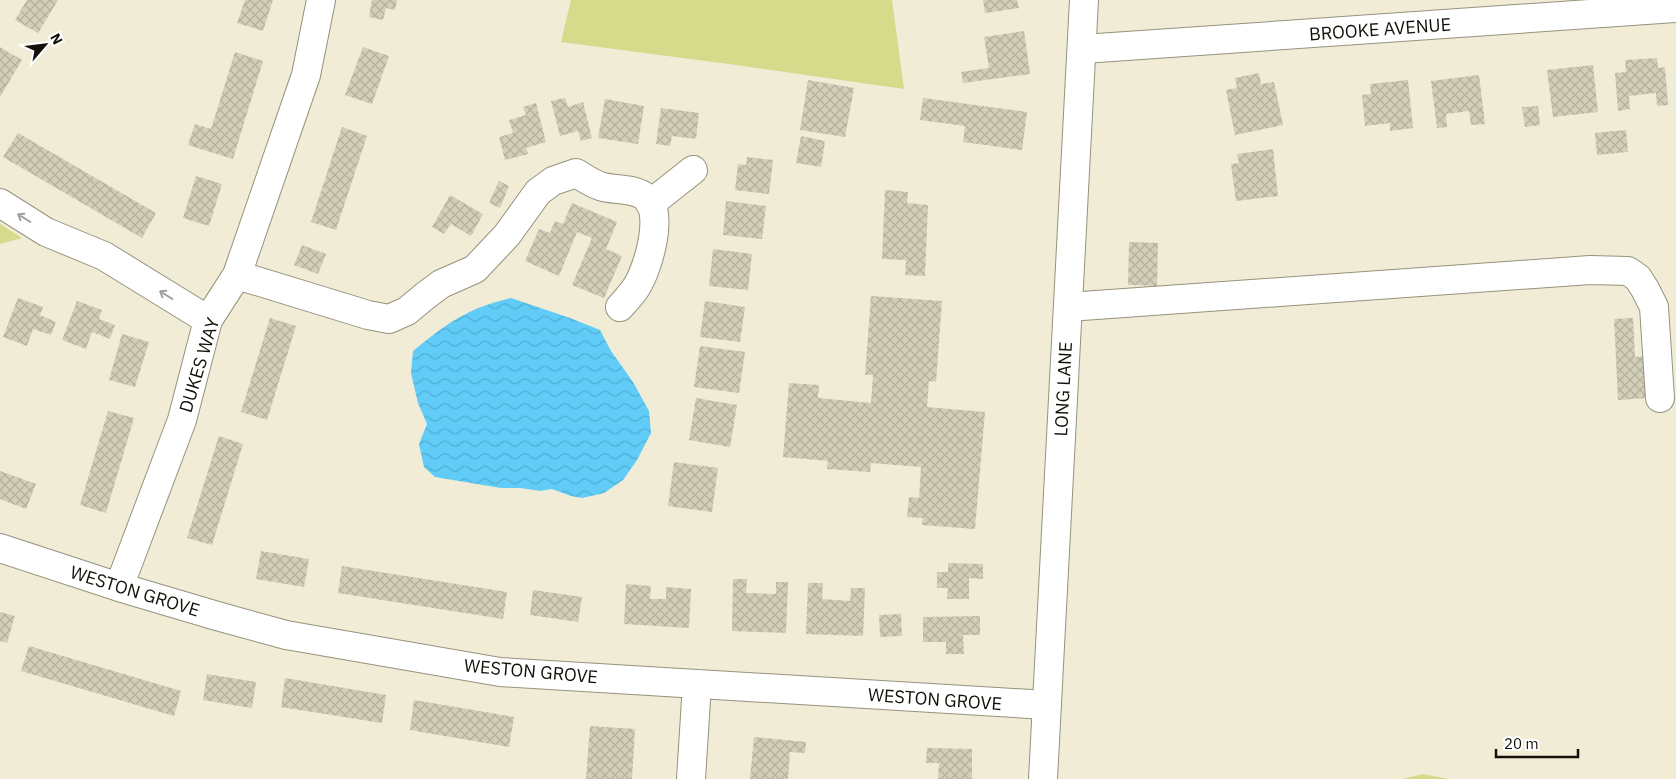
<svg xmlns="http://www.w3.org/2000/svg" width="1676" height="779" font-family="'IBM Plex Sans',sans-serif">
	<defs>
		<pattern id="water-waves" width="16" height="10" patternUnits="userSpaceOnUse" patternTransform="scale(1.25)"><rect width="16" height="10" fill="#60ccf7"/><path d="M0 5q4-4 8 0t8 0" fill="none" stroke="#52aed2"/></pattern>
		<pattern id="building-cross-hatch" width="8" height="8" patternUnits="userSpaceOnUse" patternTransform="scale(1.25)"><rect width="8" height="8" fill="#d2ceb8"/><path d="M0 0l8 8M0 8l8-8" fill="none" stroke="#b3b09d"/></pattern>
	</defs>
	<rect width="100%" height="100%" fill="#f0ecd6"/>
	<!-- grass -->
	<path fill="#d6db8b" d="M571,0h321l12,89 -168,-24 -175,-23z
		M0,224l22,14 -22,6z
		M1423,774l26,5h-47z"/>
	<!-- water -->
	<path fill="url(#water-waves)" d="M511,298l59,20 30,12 11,21 22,31 16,29 2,22 -14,27 -14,20 -19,13 -22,5 -11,-2 -19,-7 -12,2 -19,-3h-20l-66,-11 -11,-10 -5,-23 8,-20 -9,-21 -7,-30 2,-22c34,-28 55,-43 98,-53z"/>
	<!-- building -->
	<path fill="url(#building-cross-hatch)" d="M27,0h31l-20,33 -23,-13z
		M245,0h28l-10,31 -26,-8z
		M372,0h25l-2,10 -9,-2 -3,12 -14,-3z
		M983,0h34l2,8 -34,5z
		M1024,31l6,43 -67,9 -2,-11 28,-4 -5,-31z
		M0,47l22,13 -22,37z
		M363,47l26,9 -17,48 -27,-9z
		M235,52l28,9 -30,98 -45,-14 7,-21 16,5z
		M1657,58l1,10 7,-1 3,38 -11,1 -1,-13 -27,3 1,13 -12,2 -3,-38 11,-1 -1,-12z
		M1593,65l5,47 -45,5 -6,-47z
		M1259,73l2,11 13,-2 9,43 -48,10 -9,-45 11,-2 -2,-10z
		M1479,75l6,49 -14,1 -2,-14 -23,3 1,13 -10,1 -6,-47z
		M808,80l46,8 -9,49 -45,-7z
		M1408,80l5,48 -23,3v-8l-25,3 -3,-31 9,-1 -1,-10z
		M565,98l3,9 15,-5 9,36 -11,3 -3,-10 -18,5 -9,-35z
		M923,98l104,14 -5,38 -59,-8 2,-16 -45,-6z
		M605,99l39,7 -6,38 -40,-6z
		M536,103l10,39 -20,6 2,6 -23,6 -6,-23 14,-4 -4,-13 17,-5 -3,-8z
		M1538,106l2,19 -15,2 -3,-20z
		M661,108l38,5 -3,26 -24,-3 -2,10 -14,-2z
		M342,127l25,9 -31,94 -25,-8z
		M1626,130l2,22 -31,3 -2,-22z
		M18,133l138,80 -14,25 -139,-81z
		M801,136l24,5 -4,26 -25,-4z
		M1273,149l5,47 -42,5 -5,-37 8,-1 -2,-9z
		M747,157l26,3 -4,34 -34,-4 3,-26 8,1z
		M196,176l26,8 -13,42 -26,-8z
		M499,181l10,5 -9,22 -11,-5z
		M885,190l23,2 -1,11 21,2 -3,71 -20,-1 1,-15 -24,-1z
		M450,195l33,19 -12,22 -20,-12 -7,10 -12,-7z
		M726,201l40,5 -4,33 -39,-4z
		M572,203l45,19 -11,27 16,7 -18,42 -32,-13 20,-47 -15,-6 -18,44 -34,-15 14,-32 11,4 5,-12 8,3z
		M1129,242l29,1 -1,43 -29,-1z
		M302,245l24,9 -8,20 -24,-9z
		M713,249l39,5 -4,36 -39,-4z
		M871,296l71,5 -6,81 -7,-1 -2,26 58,5 -10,117 -53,-4 1,-7 -16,-1 2,-20 10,1 2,-31 -50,-4 -1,9 -43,-3 1,-8 -45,-4 6,-74 30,2 -1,13 53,5 2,-28h-8z
		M18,298l25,9 -3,8 16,7 -5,13 -18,-6 -6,17 -24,-9z
		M77,301l25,9 -3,9 16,6 -5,14 -18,-7 -6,17 -24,-9z
		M705,301l40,6 -5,35 -40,-5z
		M270,318l26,8 -29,94 -26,-8z
		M1633,318l2,39 11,-1 3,42 -31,2 -4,-81z
		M122,334l27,8 -14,45 -26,-7z
		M700,346l45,6 -6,41 -45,-6z
		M696,398l41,7 -7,42 -41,-7z
		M108,411l26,7 -28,95 -26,-8z
		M219,436l24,8 -31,101 -25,-7z
		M674,462l44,6 -6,44 -44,-6z
		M0,471l36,13 -10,25 -26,-10z
		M261,551l48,8 -5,28 -48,-8z
		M948,563l35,1v15l-14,-1v21h-22l1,-11h-11v-16h11z
		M342,566l165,26 -4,27 -165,-26z
		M733,579h14l-1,14 30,1v-12h12l-2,51 -54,-2z
		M808,583h15l-1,16 28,2 1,-13h14l-2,48 -57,-2z
		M626,584l25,2 -1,13h16v-12l25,2 -2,39 -65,-4z
		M533,590l49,7 -4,25 -48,-7z
		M0,612l15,4 -8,27 -7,-2z
		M901,614l1,22 -22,1 -1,-22z
		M980,616v19h-17l1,19h-18v-12h-23v-25z
		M29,646l152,45 -7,25 -153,-45z
		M207,674l49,8 -4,26 -49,-8z
		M285,678l101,17 -4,28 -101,-16z
		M414,700l100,17 -5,30 -99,-17z
		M590,726l45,3 -3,50h-46z
		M754,737l52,5 -1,11 -15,-1 -2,27h-38z
		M927,748l45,1v30h-34l1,-16h-13z"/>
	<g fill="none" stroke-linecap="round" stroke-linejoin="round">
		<defs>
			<path id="minor" d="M1083,49l593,-41
				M0,203l46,29 58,24 104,64
				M650,204l43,-34
				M237,275l131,40 21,4 18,-8 18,-15 16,-12 34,-15 32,-34 31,-43 15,-11 23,-8c7,4 15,10 24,13 14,5 30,1 44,10 22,14 4,72 -7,90 -4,7 -11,14 -17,21
				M1068,307l522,-37 38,1 10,7 7,11 9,18 6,91
				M0,548l119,39 98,29 69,19 214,37 547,33
				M119,587l63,-167 26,-100 29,-45 69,-200 15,-75
				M691,779l6,-95"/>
			<path id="highway" d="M1043,779l41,-779"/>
		</defs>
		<!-- minor casing -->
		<use href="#minor" stroke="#96927d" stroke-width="30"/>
		<!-- highway casing -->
		<use href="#highway" stroke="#96927d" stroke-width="30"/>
		<!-- minor -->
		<use href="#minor" stroke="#fff" stroke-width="28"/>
		<!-- highway -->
		<use href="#highway" stroke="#fff" stroke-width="28"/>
	</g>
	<!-- one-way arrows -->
	<defs><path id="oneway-shaft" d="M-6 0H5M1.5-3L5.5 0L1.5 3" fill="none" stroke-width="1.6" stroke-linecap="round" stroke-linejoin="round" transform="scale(1.25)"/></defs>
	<g stroke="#a0a09d">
		<use href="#oneway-shaft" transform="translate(24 218) rotate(-148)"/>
		<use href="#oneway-shaft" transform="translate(166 295) rotate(-148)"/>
	</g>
	<g text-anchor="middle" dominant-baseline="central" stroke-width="4.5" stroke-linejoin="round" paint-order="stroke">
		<!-- street labels -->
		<g font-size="18" fill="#121109" stroke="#fff">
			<text transform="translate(1380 29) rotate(-4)">BROOKE AVENUE</text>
			<text transform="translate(199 365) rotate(-73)">DUKES WAY</text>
			<text transform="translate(1063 389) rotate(-87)">LONG LANE</text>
			<text transform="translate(135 591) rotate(17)">WESTON GROVE</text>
			<text transform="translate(531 671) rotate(5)">WESTON GROVE</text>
			<text transform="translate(935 699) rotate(4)">WESTON GROVE</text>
		</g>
	</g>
	<!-- north arrow -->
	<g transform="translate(45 45) rotate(62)" stroke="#ffffff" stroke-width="4" paint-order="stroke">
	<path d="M0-4L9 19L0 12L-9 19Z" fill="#121109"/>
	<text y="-8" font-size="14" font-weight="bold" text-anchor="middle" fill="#121109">N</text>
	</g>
	<!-- scale -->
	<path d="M1496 749v8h82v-8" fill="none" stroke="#121109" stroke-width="2.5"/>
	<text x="1504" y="749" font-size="15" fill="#121109" stroke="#ffffff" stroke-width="4" paint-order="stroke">20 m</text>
</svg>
